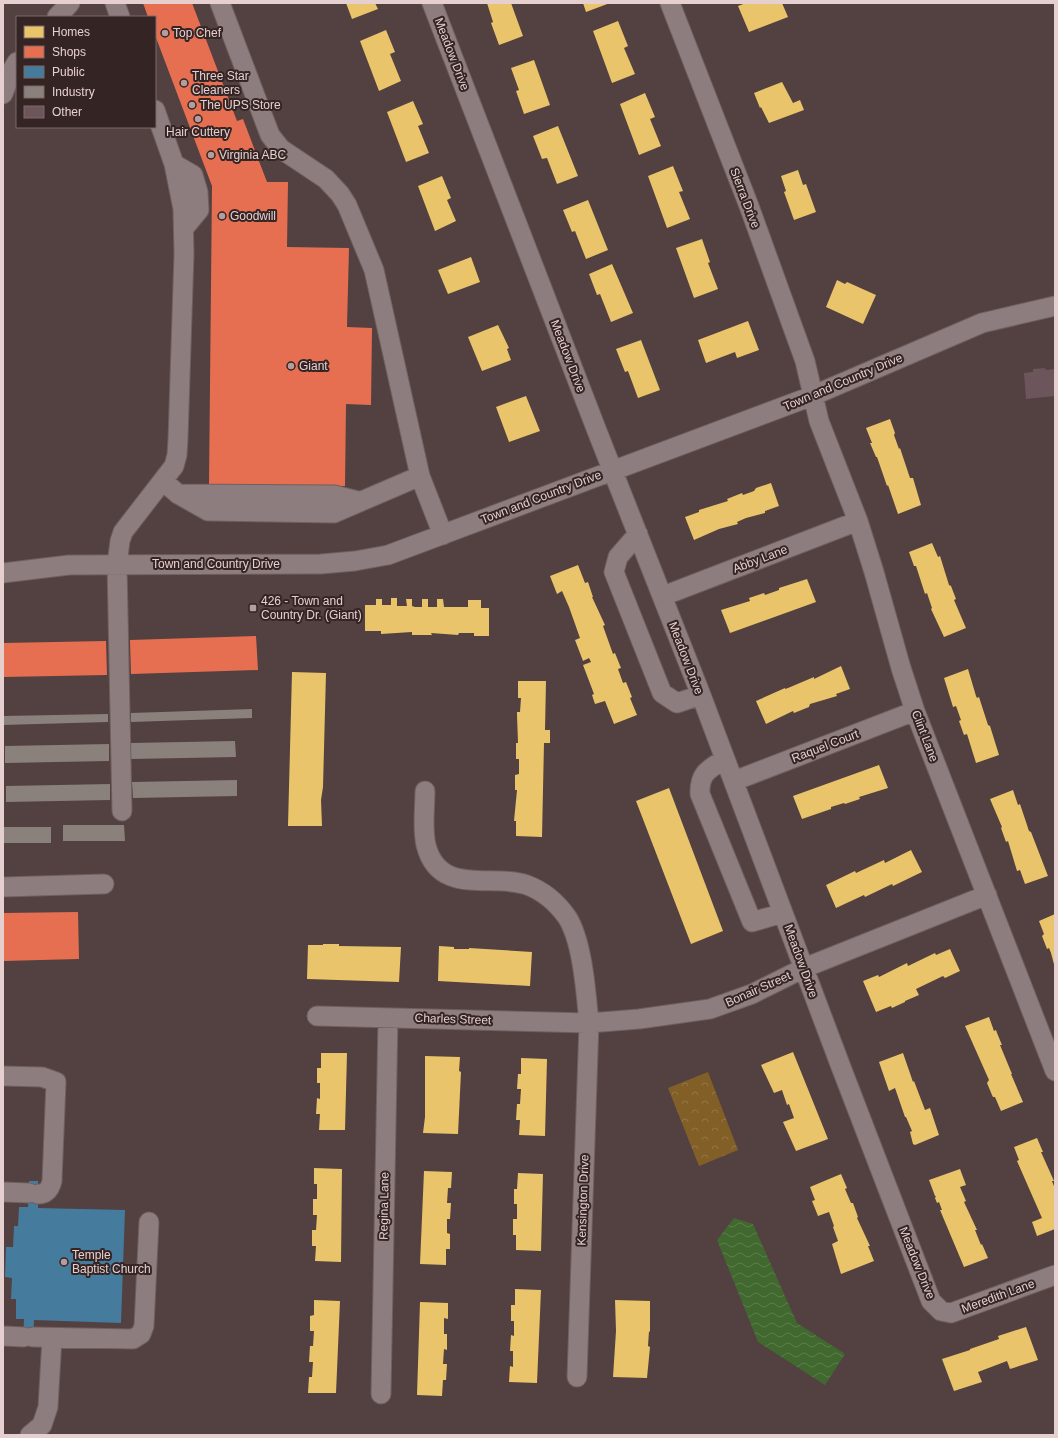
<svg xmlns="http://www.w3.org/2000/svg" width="1058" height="1438" font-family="Helvetica,sans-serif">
	<defs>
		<pattern id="park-crowns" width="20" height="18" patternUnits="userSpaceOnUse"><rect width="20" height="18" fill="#825f27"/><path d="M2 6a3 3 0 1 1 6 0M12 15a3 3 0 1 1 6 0" fill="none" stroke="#947545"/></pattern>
		<pattern id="water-waves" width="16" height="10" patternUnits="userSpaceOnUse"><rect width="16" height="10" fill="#40682f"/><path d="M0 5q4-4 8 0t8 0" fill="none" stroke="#5c7d4c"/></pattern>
	</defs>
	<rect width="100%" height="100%" fill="#534040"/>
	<!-- park -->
	<path fill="url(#park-crowns)" d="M708,1072l30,78 -39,16 -31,-78z"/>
	<!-- water -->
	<path fill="url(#water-waves)" d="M734,1218l19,6 44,99 48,31 -20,31 -67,-43 -41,-102z"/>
	<!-- homes -->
	<path fill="#e9c46a" d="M346,3h29l3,6 -26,10z
		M487,3h24l12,33 -24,9 -8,-22 2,-1z
		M583,3h27l-24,9z
		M746,3h36l6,14 -39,15 -11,-26z
		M618,21l10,25 -4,2 11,26 -23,9 -19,-52z
		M386,30l9,22 -5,2 11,27 -22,10 -19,-50z
		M534,60l16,45 -26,9 -8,-23 3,-1 -8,-22z
		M782,82l11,21 7,-3 4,10 -35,13 -8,-16 -1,1 -6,-15z
		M645,93l10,24 -5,2 11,27 -22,9 -19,-51z
		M413,101l10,23 -5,2 11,27 -23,9 -19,-50z
		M558,126l20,50 -21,8 -10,-26 -5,1 -9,-23z
		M673,166l10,25 -4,1 11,27 -23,9 -19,-52z
		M798,170l5,15 3,-1 10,28 -22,8 -10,-28 2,-1 -5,-15z
		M442,176l9,22 -4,2 9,21 -21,10 -17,-45z
		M588,200l20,50 -22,9 -11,-28 -3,1 -9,-22z
		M702,239l8,23 -2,1 10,26 -24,9 -18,-50z
		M471,257l9,25 -32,12 -10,-24z
		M612,264l21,49 -22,9 -11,-28 -3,1 -8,-21z
		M837,280l8,4 2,-2 29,13 -13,29 -37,-17z
		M748,321l11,29 -22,8 -2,-6 -29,11 -8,-23z
		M498,325l11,23 -2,1 4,11 -29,11 -14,-34z
		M641,340l19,50 -22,8 -10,-27 -3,1 -9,-23z
		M526,396l14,35 -31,11 -13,-35z
		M890,419l5,14 -1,2 5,14 1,-1 10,30h3l8,27 -23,9 -10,-29 -1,1 -10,-29h-1l-6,-14h2l-6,-15z
		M771,483l8,23 -14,5v2l-19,5 -9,4 1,2 -19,5 -25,11 -9,-23 14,-5v-2l29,-9 -1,-2 15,-6 1,2 11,-4 2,-3z
		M932,543l6,14 2,-1 9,29 2,1 5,13 -2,1 12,28 -22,9 -13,-28 1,-1 -5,-15 -2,1 -9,-28h-2l-5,-14z
		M578,565l7,18 3,-1 5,15h-1l13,28 -2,1 10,28 2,-1 6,15 -3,1 5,14 3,-1 6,15 -2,1 7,17 -23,9 -9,-23 -10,3 -3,-9 2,-1 -11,-29 8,-3 -2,-4 -6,3 -8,-21 5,-2 -11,-31 -7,-16 -5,3 -7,-18z
		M807,579l9,23 -86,31 -9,-23 29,-9 -1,-3 15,-5 1,2 14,-5v-2z
		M391,598h6v8h10l-1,-7h6v7l3,1h7v-8h6v8h9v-8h6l1,8h24v-7h13v8h8v28h-15v-3h-15l-1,2 -27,-2 1,2h-20v-3l-31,2v-3h-16v-26h11v-6h6v6h9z
		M841,666l9,23 -14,5 1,2 -27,8 -1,3 -15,6 -1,-2 -27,13 -10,-23 29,-13v1l3,-1 26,-11v2z
		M968,669l8,27 1,2 2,-1 9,28 2,1 9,29 -23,8 -9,-29 -3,1 -5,-14 2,-1 -5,-14 -3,1 -9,-29z
		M292,672l34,1 -3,114 -2,13 1,26h-34z
		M518,681h28l-1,49h5v13h-6l-2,94 -26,-1v-15h-2l3,-31h-2v-15l4,-1v-15h-3v-16h2l-1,-28v-3h3l1,-14h-3z
		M879,765l9,23 -29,9 1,2 -15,5 -1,-1 -13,4v2l-29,10 -9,-23z
		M669,788l54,143 -32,13 -55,-143z
		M1013,790l5,15 2,-1 9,27 2,1 17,44 -23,8 -5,-14 -3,1 -9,-30 -2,1 -5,-14 1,-1 -12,-28z
		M911,850l11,22 -29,14 -1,-2 -27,13 -1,-2 -28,13 -10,-23 29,-14 1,2 28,-13 1,3z
		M1055,914v54l-4,-15 -2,-5 -2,1 -5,-13 2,-2 -5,-13z
		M323,944h16v2l62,1 -2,35 -92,-3 1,-34h15z
		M439,946l15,1v2h15v-1l63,4 -2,34 -92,-5z
		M950,949l10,22 -15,7 -2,-2 -27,13 3,6 -14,6v1l-13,6 -1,-2 -15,6 -13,-31 15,-6 1,2 28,-14 1,3 27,-13 1,2z
		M989,1017l5,14 2,-1 1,3 5,12h-2l12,29h-1l12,28 -22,9 -6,-14h-2l-1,-2 -5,-12 2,-3 -24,-54z
		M793,1052l35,87 -32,12 -13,-29 11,-4 -5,-14 -2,1 -5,-15 -8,3 -13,-28z
		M321,1053h26l-2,77h-26l1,-16h-4l1,-16 3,1v-16h-3v-15h4z
		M903,1053l10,29 1,-1 11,29 5,-2 9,27 -24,10 -2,-1 -3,-12 2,-1 -6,-14h-1l-10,-29 -6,3 -10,-29z
		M425,1056l35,1 -1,14 2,1 -3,62 -35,-1 2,-16z
		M521,1058l26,1 -2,77 -26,-1 1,-15h-4l1,-16h3l1,-15h-4l1,-15h3z
		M1037,1138l6,14h-2l13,29h-2l3,8v40l-18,7 -5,-14 10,-4 -25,-57 2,-1 -5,-13z
		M314,1168l28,1 -1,93 -26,-1 1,-15h-4v-16h4l1,-15h-4v-16h4v-15h-3z
		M960,1169l6,16 -6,2 6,14 -2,1 13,28h-2l6,15 1,-1 6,14 -24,9 -24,-57h2l-3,-8 -2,1 -2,-5 1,-2h-1l-6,-16z
		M424,1171l28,1 -1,16h-3l-1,15h4l-1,16h-3v14l3,1v15h-4v16l-26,-1z
		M518,1173l25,1 -2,77 -25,-1v-15h-3v-16h4v-15h-3v-15h3z
		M841,1174l6,14 -2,1 6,14h2l5,14 -1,1 13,28h-2l6,15 -33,13 -9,-30 6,-3 -5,-14 1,-1 -5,-14 -11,4 -6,-15 3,-1 -5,-13z
		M515,1289l26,1 -4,93 -28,-1 1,-16 3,1v-16h-3l1,-16 3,1v-15h-3v-16h4z
		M314,1300l26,1 -4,92h-28l1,-16h3l1,-15h-4l1,-16h3l1,-15h-4v-15l4,-1z
		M615,1300l35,1v31l-1,-1 -1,15 2,1 -3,31 -34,-1 3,-46z
		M420,1302l28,1v16l-4,-1v16h3v16l-3,-1 -1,15h4l-1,16h-3l-1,16 -25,-1z
		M1026,1327l12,33 -28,9 -3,-8 -29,11 4,10 -28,9 -12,-32 28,-9v-1l29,-10 -1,-3z"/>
	<!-- shops -->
	<path fill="#e76f51" d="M143,3h49l45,118 6,-2 24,63h21l-1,65 62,1 -2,79 25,1 -1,77 -25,-1 -1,82 -136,-2 3,-298 -57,-151v-18h-7z
		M256,636l2,34 -127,4 -1,-34z
		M106,641l1,34 -104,2v-34z
		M78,912l1,47 -76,2v-48z"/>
	<!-- public -->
	<path fill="#457b9d" d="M29,1181h9v27l87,2 -4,113 -87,-3 -1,26h-10l1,-27h-8v-20h-5l1,-21 -7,-1 1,-30h7l1,-21h4l1,-19h9z"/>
	<!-- industry -->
	<path fill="#8a817c" d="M252,709v9l-121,4v-9z
		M108,714v8l-105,3v-9z
		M235,741l1,16 -105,2v-16z
		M109,744v17l-104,2v-17z
		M237,780v16l-104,2 -1,-16z
		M110,784v16l-104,2v-16z
		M63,825h61l1,16h-62z
		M3,827h48v16h-48z"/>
	<!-- building -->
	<path fill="#6d565b" d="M1045,368l1,2 9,-1v27l-29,3 -2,-26 9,-1v-3z"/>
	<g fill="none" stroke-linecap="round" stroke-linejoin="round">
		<defs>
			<path id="minor" d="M115,3l5,14
				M220,3l50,132 11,14 45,30 14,15 7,11 27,65 46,206 23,59
				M432,3l165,428 104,264 140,372 90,234 10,10 10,2 104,-38
				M670,3l79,203 56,155 14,60 39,100 16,51 27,96 14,43 140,360
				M57,17l13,-14
				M3,94l8,-22 6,-10
				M174,164l19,11 5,17 1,18 -15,18
				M163,481l15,13 30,17 126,2 86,-37
				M179,494l155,1 24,6
				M638,534l-20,23 -4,15 48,121 15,10 24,-8
				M3,573l66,-8 252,-1 34,-3 33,-6 424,-159 170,-73 73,-17
				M663,596l195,-75
				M725,759c-16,10 -26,14 -25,35l52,128 31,-9
				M734,781l181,-70
				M425,791c0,17 -3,37 1,54 13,52 66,28 101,40 16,6 30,18 40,32 16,25 19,77 22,106l-12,354
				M122,811l-5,-247 3,-23 3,-9 51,-66 3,-11 1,-16 6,-185 -1,-45 -9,-45 -19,-54
				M3,887l101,-3
				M317,1016l272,7 50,-4 71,-10 42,-15 52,-26 183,-73
				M3,1076l39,1 14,5 -4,99c-2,8 -5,13 -14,13
				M3,1192l26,1
				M3,1336l21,1
				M33,1337l100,2 8,-5 3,-8 5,-104
				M381,1394l7,-376
				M30,1435l12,-10 6,-18 4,-69"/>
		</defs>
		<!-- minor casing -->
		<use href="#minor" stroke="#705f5f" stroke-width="21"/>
		<!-- minor -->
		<use href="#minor" stroke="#8e7d7e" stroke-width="19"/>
	</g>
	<!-- markers -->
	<g fill="#b39d9d" stroke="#352424" stroke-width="1.5">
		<circle cx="165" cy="33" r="4"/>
		<circle cx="184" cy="83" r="4"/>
		<circle cx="192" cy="105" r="4"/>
		<circle cx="198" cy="119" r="4"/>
		<circle cx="211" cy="155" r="4"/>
		<circle cx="222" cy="216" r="4"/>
		<circle cx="291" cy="366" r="4"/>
		<rect x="249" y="604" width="8" height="8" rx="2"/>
		<circle cx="64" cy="1262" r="4"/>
	</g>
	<g text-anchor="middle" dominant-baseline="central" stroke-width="4" stroke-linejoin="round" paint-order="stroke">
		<!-- poi labels -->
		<g font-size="12" fill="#e6cfcf" stroke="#352424" text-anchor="start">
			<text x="173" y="33">Top Chef</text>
			<text x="192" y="76">Three Star<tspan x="192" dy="14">Cleaners</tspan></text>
			<text x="200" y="105">The UPS Store</text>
			<text x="198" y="132" text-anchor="middle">Hair Cuttery</text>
			<text x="219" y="155">Virginia ABC</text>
			<text x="230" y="216">Goodwill</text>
			<text x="299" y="366">Giant</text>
			<text x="261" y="601">426 - Town and<tspan x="261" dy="14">Country Dr. (Giant)</tspan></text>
			<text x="72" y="1255">Temple<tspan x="72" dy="14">Baptist Church</tspan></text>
		</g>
		<!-- street labels -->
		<g font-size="12" fill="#e6cfcf" stroke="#352424">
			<text transform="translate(452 54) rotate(69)">Meadow Drive</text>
			<text transform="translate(745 198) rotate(69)">Sierra Drive</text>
			<text transform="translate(568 356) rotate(69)">Meadow Drive</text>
			<text transform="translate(843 382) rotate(-23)">Town and Country Drive</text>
			<text transform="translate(541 497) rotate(-21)">Town and Country Drive</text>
			<text transform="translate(760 559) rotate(-21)">Abby Lane</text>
			<text x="216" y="564">Town and Country Drive</text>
			<text transform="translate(686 658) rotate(69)">Meadow Drive</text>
			<text transform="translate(925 736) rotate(69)">Clint Lane</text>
			<text transform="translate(825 746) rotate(-21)">Raquel Court</text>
			<text transform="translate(801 961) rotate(70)">Meadow Drive</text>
			<text transform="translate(758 989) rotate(-24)">Bonair Street</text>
			<text transform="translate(453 1019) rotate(2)">Charles Street</text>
			<text transform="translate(583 1200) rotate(-88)">Kensington Drive</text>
			<text transform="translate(384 1206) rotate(-89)">Regina Lane</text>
			<text transform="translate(917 1263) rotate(68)">Meadow Drive</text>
			<text transform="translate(998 1296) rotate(-20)">Meredith Lane</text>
		</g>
	</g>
	<!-- border -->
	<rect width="1058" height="1438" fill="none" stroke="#e6cfcf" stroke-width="8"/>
	<!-- legend -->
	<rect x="16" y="16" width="140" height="112" fill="#352424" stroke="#7c6868"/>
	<rect x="24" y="26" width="20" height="12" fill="#e9c46a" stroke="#7c6868"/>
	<text x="52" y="36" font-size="12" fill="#e6cfcf">Homes</text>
	<rect x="24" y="46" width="20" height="12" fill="#e76f51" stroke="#7c6868"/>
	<text x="52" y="56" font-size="12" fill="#e6cfcf">Shops</text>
	<rect x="24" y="66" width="20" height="12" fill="#457b9d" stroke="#7c6868"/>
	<text x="52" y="76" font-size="12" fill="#e6cfcf">Public</text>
	<rect x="24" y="86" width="20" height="12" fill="#8a817c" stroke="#7c6868"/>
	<text x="52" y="96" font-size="12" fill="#e6cfcf">Industry</text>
	<rect x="24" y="106" width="20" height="12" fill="#6d565b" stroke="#7c6868"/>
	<text x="52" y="116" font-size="12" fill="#e6cfcf">Other</text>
</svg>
